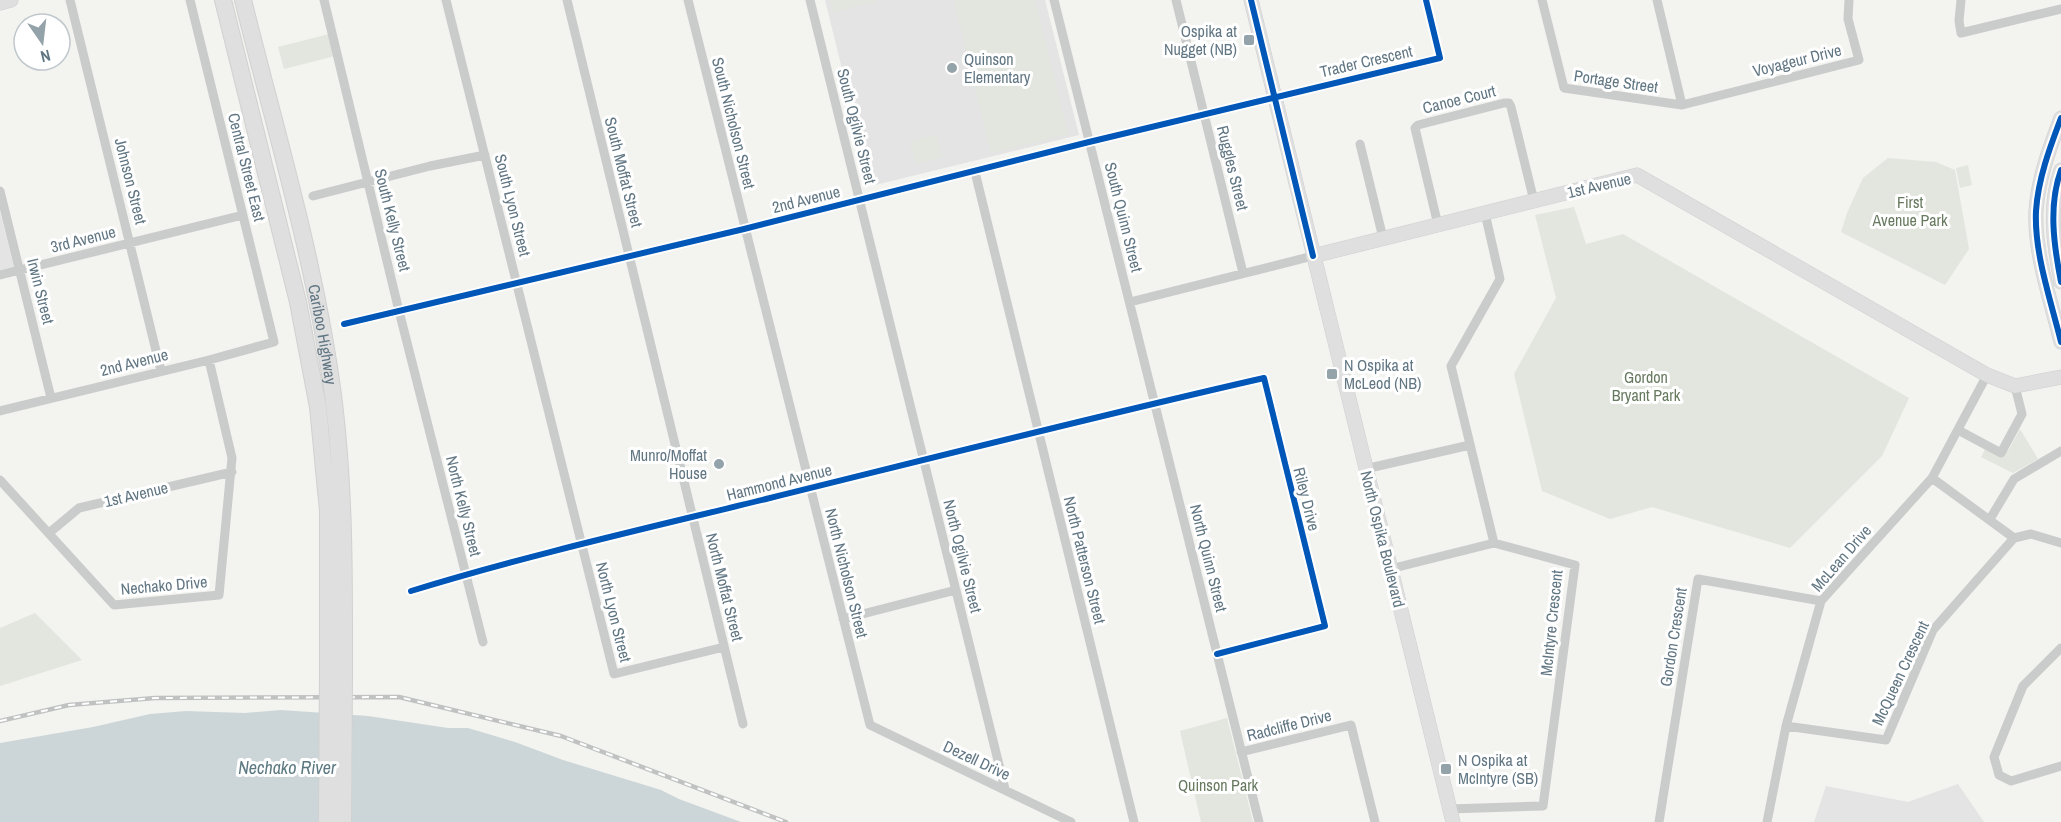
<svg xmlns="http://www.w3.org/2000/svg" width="2061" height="822" font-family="'Archivo Narrow',sans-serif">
	<rect width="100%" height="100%" fill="#f3f3f0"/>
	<!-- built -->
	<path fill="#e3e4e3" d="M825,0h220l34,135 -208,51z
		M0,212l14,55 -14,3z
		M1958,784l26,38h-170l12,-36 82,16z"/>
	<!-- green -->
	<path fill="#e2e6de" d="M830,0h47v1l-44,11z
		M954,0h81l33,134 -77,19z
		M329,34l6,22 -51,13 -6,-22z
		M936,135l6,22 -27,7 -5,-22z
		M1888,158l48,4 19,8 14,79 -24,36 -104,-53 6,-19 16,-35z
		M1968,165l4,20 -12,3 -4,-20z
		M1574,207l12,37 37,-10 286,164 -27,58 -92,92 -138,-41 -42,12 -68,-28 -28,-117 42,-76 -21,-83z
		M2020,429l18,30 -25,14 -32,-16 4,-8 19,4 4,-2z
		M35,613l47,47 -82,26v-58z
		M1227,718l26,104h-52l-21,-91z"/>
	<!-- water -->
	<path fill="#ccd6d8" d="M281,710l87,6 80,12h20l47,14 48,18 98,30 18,9 62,23h-741v-79l93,-16 57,-13 36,-3 59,2z"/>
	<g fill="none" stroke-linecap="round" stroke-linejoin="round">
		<defs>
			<path id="secondary" d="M1251,0l202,822
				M0,3l11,-3
				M2061,118c-11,29 -23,61 -25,93 -2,42 15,90 25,131
				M2061,170c-13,36 -7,76 0,112
				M1313,256l324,-81 350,200 28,11 46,-9"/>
			<g id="highway">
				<path d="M223,0l75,302 20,105 10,104v163"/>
				<path id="s1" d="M243,0c33,133 74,267 91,403 11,91 10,182 10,273"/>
			</g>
		</defs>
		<!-- secondary casing -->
		<use href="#secondary" stroke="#ced0d0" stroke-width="15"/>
		<!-- highway casing -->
		<use href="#highway" stroke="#d0d1d0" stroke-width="18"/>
		<!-- street -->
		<path stroke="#cacccc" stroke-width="9" d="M70,0l91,371
			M324,0l75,311 84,331
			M446,0l168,674 110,-27
			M567,0l176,724
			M688,0l182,725 201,97
			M810,0l195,789
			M1054,0l205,822
			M1176,0l67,273
			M1542,0l22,88 118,17 177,-45 -11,-41 1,-19
			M1657,0l25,105
			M1961,0l-2,21 2,12 100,-24
			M1360,144l23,94
			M975,172l159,650
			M0,191l51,207
			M313,196l117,-30 55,-11
			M1485,213l15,66 -49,87 43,177
			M1438,225l-23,-97 3,-3 86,-22h5l2,4 23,94
			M0,275l243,-60
			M1130,302l183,-46
			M344,324l400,-95 345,-87 351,-84 -14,-58
			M0,411l209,-51 65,-18 -84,-342
			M1958,430l43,23 21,-39 -7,-28
			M1365,469l105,-24
			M1932,478l82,60
			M0,480l114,125 105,-10 13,-137 -23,-98
			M1990,519l24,-40 47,-28
			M49,533l30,-25 153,-36
			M2014,538l17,-4 30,9
			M1390,569l104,-26 81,22 -32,241 -93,3
			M411,591c117,-36 237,-63 355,-92 166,-41 331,-83 498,-121l61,248 -108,28
			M843,619l113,-29
			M2061,648l-38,38 -29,71 5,18 12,6 50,-15
			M1786,726l100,14 47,-110 81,-92
			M1241,752l110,-27 24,97
			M1659,822l39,-243 123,22
			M1767,822l19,-96 35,-125 111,-123 55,-103"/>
		<!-- secondary -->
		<use href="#secondary" stroke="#dfdfe0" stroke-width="14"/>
		<!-- highway -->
		<use href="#highway" stroke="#dfdfe0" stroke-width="16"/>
		<defs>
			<path id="rail" d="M0,721l69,-16 86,-7 244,-1 162,39 225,86"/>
		</defs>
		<!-- rail casing -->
		<use href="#rail" stroke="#c0c2c2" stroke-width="4.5"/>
		<!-- rail -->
		<use href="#rail" stroke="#fff" stroke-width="2" stroke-dasharray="7" stroke-linecap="butt"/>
		<defs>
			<path id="highway-bridge" d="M327,822l1,-148
				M343,822l1,-146"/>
		</defs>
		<!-- highway-bridge casing -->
		<use href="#highway-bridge" stroke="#d0d1d0" stroke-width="18" stroke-linecap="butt"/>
		<!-- highway-bridge -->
		<use href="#highway-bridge" stroke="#dfdfe0" stroke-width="16"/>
		<defs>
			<path id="cycleway" d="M1251,0l62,256
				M2061,118c-11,29 -23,61 -25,93 -2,42 15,90 25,131
				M2061,170c-13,36 -7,76 0,112
				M344,324l400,-95 345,-87 351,-84 -14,-58
				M411,591c117,-36 237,-63 355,-92 166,-41 331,-83 498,-121l61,248 -108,28"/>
		</defs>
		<!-- cycleway casing -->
		<use href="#cycleway" stroke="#fff" stroke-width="10"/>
		<!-- cycleway -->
		<use href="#cycleway" stroke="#0057b8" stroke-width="6"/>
	</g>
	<!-- markers -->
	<g fill="#94a2a9" stroke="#fff" stroke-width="2">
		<rect x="1243" y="34" width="12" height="12" rx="3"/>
		<circle cx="952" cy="68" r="6"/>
		<rect x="1326" y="368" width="12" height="12" rx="3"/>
		<circle cx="719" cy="464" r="6"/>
		<rect x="1440" y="763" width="12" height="12" rx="3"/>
	</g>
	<g text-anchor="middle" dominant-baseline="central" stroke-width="6" stroke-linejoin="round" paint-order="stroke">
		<!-- poi labels -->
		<g font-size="16" fill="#617683" stroke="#fff" text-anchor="start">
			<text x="1237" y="31" text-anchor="end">Ospika at<tspan x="1237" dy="18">Nugget (NB)</tspan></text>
			<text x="964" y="59">Quinson<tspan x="964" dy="18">Elementary</tspan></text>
			<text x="1344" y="365">N Ospika at<tspan x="1344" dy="18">McLeod (NB)</tspan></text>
			<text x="707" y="455" text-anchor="end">Munro/Moffat<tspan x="707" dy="18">House</tspan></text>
			<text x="1458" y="760">N Ospika at<tspan x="1458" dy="18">McIntyre (SB)</tspan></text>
		</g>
		<!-- street labels -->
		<g font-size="16" fill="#617683" stroke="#fff">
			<text transform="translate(1797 60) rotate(-14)">Voyageur Drive</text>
			<text transform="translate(1366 61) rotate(-13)">Trader Crescent</text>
			<text transform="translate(1616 81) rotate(8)">Portage Street</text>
			<text transform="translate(1459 99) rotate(-14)">Canoe Court</text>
			<text transform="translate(734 123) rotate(76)">South Nicholson Street</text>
			<text transform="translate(857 126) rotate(76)">South Ogilvie Street</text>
			<text transform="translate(247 167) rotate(76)">Central Street East</text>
			<text transform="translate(1233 168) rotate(76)">Ruggles Street</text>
			<text transform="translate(624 172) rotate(76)">South Moffat Street</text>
			<text transform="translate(131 181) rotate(76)">Johnson Street</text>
			<text transform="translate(1599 185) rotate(-13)">1st Avenue</text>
			<text transform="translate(806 199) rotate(-14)">2nd Avenue</text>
			<text transform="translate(513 205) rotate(76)">South Lyon Street</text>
			<text transform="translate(1124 217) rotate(76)">South Quinn Street</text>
			<text transform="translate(393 220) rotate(76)">South Kelly Street</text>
			<text transform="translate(83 239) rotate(-14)">3rd Avenue</text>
			<text transform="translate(41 291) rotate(76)">Irwin Street</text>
			<text stroke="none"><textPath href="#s1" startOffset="344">Cariboo Highway</textPath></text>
			<text transform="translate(134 362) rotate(-14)">2nd Avenue</text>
			<text transform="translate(779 482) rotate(-14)">Hammond Avenue</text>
			<text transform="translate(136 494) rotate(-13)">1st Avenue</text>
			<text transform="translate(1307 499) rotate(76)">Riley Drive</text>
			<text transform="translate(464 506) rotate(76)">North Kelly Street</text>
			<text transform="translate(1383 539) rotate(76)">North Ospika Boulevard</text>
			<text transform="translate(963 556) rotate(76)">North Ogilvie Street</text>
			<text transform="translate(1209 558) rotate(76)">North Quinn Street</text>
			<text transform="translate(1841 558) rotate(-49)">McLean Drive</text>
			<text transform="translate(1085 560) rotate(76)">North Patterson Street</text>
			<text transform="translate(847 573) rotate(76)">North Nicholson Street</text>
			<text transform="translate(164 585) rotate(-5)">Nechako Drive</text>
			<text transform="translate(725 587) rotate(76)">North Moffat Street</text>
			<text transform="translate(614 612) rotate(76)">North Lyon Street</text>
			<text transform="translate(1551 623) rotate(-84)">McIntyre Crescent</text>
			<text transform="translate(1673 637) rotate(-81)">Gordon Crescent</text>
			<text transform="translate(1900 673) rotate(-65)">McQueen Crescent</text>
			<text transform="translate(1289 725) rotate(-14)">Radcliffe Drive</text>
			<text transform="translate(977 760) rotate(25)">Dezell Drive</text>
		</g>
		<!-- park labels -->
		<g font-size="16" fill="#677a60" stroke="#fff">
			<text x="1910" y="202">First<tspan x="1910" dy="18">Avenue Park</tspan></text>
			<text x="1646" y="377">Gordon<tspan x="1646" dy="18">Bryant Park</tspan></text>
			<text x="1218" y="785">Quinson Park</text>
		</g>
		<!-- water labels -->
		<g font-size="18" font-style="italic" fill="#5c7981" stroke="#fff">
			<text x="287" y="767">Nechako River</text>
		</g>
	</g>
	<!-- north arrow -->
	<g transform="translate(42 42) rotate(166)"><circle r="28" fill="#ffffff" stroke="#c0c8cd" stroke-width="1.5"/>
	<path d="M0-4.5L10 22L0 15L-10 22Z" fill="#94a2a9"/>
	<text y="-9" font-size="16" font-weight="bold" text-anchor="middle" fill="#617683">N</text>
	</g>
</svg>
